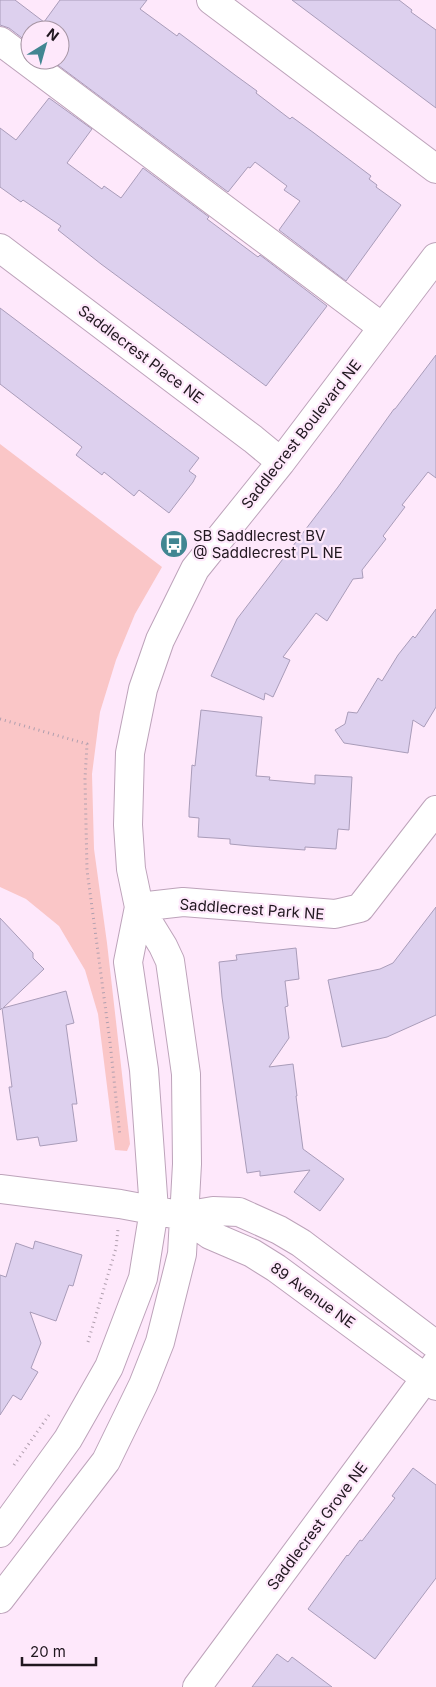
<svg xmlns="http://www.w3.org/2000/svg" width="436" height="1687" font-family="Inter,sans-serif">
	<rect width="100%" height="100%" fill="#fee8fb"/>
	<!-- green -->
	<path fill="#fac6c7" d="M0,444l162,123 -27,47 -19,46 -16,52 -8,62 2,75 13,94 23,201 -3,7 -12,-1 -17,-136 -13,-44 -26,-44 -33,-27 -26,-12z"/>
	<!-- building -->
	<path fill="#ddd0ee" stroke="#a99cb9" d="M0,0h15l29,22 16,-22h87l-7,9 37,27 2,-3 56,42 22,16 -1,2 34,26 2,-2 22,16 57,43 -2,3 8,6 -1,2 25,18 -55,76 -67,-51 21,-29 -16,-11 3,-4 -32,-24 -5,6 -2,-1 -20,25 -177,-132h9v-30h-30v14l-21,-16 -9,-3z
		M292,0h107l13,10 -1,2 25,18v78z
		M49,98l43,31 -25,34 35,26 2,-3 17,12 22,-30 66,49 -2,2 51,38 2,-2 67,51 -61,80 -165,-122 -43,-34 3,-4 -38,-26 -2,2 -21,-15v-59l16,12z
		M0,308l199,150 -10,13 7,5 -3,6 -24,31 -30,-23 -5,6 -30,-24 -2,3 -26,-20 6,-8 -82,-63z
		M436,355v123l-8,-6 -26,33 3,2 -22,29 3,3 -24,31 1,8 -10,1 -26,42 -11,-8 -33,44 7,3 -17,37 -8,-4 -1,7 -53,-24 26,-57 101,-132 56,-78h1z
		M436,609v98l-12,20 -11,-7 -5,33 -64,-10 -9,-13 10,-6 3,-12 9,1 21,-35 4,3 16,-26 15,-19 2,2z
		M201,710l61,7 -6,59 14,1 -1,3 46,4v-9l37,2 -3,53 -11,-1 -2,20 -31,-2v3l-55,-4 -20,-2v-5l-32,-2 1,-19 -10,-1v-6l3,-46 3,1z
		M436,907v108l-49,22 -45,10 -14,-67 52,-11 13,-6z
		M0,918l33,35v5l11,11 -41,39 63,-17 8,32 -8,2 11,79h-5l5,37 -37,5 -2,-9 -21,3 -8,-53h3l-10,-79 -2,2z
		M296,948l3,31 -14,2 3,25 -3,1 4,31 -20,29 24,-3 4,32h-1l7,53 41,30 -24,32 -26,-19 16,-22 -50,6v-5l-13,2 -25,-176 -3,-35 18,-2 -1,-5z
		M35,1241l47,14 -9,31 -4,-1 -13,36 -26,-9 11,31 -10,25 7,4 -17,28 -8,-5 -13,20v-140l6,2 10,-34 17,6z
		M413,1468l23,17v93l-61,81 -67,-50 39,-54 1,1 12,-16 2,1 33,-43 -3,-2z
		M277,1654l11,8 4,-5 40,30h-80z"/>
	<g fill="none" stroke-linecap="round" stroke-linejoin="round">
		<defs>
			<path id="minor" d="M211,0l225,169
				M0,41l382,286
				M0,248l253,191 28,23
				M139,907l44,-5 152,12 25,-6 76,-98
				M0,1189l120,15 64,12 29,-5 26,1 40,18 22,13 135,102
				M184,1216l26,19 42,18 24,15 160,118
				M0,1533l68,-94 41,-72 34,-89 11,-68 -10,-140 -16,-108 11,-55
				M0,1599l106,-138 37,-76 17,-43 22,-88 5,-90 -1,-90 -16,-113 -7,-15 -24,-39 -8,-38 -3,-44 2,-72 13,-64 17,-49 35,-71 86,-107 155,-205
				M197,1687l239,-323"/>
		</defs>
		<!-- minor casing -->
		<use href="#minor" stroke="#bda3ba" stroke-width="30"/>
		<!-- path -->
		<path stroke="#b09fae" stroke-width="3" stroke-dasharray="1 4" stroke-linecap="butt" d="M0,719l87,25 -2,35 2,91 23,172 10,94
			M88,1342l28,-94 2,-19
			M14,1465l35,-50"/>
		<!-- minor -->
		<use href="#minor" stroke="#fff" stroke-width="28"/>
	</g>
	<!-- icons -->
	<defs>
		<symbol id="bus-disc" viewBox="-11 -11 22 22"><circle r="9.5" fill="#418692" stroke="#fee8fb"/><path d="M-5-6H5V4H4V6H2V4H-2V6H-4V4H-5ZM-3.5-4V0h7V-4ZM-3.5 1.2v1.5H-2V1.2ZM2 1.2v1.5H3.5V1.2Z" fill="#fff"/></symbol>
	</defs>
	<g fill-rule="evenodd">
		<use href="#bus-disc" x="158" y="528" width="32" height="32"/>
	</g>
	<g text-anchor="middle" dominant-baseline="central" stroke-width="4.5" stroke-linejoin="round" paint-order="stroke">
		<!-- street labels -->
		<g font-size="15" fill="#20171f" stroke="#fee8fb">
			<text transform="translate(141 354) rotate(37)">Saddlecrest Place NE</text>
			<text transform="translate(301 434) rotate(-52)">Saddlecrest Boulevard NE</text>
			<text transform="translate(252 909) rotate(4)">Saddlecrest Park NE</text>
			<text transform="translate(313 1295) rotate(36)">89 Avenue NE</text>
			<text transform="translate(317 1526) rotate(-53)">Saddlecrest Grove NE</text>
		</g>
		<!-- poi labels -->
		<g font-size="15" fill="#20171f" stroke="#fee8fb" text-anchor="start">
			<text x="193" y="535">SB Saddlecrest BV<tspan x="193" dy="17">@ Saddlecrest PL NE</tspan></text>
		</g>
	</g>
	<!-- north arrow -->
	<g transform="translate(45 45) rotate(37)"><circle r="24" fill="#fee8fb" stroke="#a594a3"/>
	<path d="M0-4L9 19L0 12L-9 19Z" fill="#418692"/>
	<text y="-8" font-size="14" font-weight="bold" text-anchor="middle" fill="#20171f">N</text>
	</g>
	<!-- scale -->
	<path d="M22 1657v8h74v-8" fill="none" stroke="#20171f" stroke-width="2.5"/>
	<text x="30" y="1657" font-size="15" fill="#20171f" stroke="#fee8fb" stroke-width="4" paint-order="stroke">20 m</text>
</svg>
